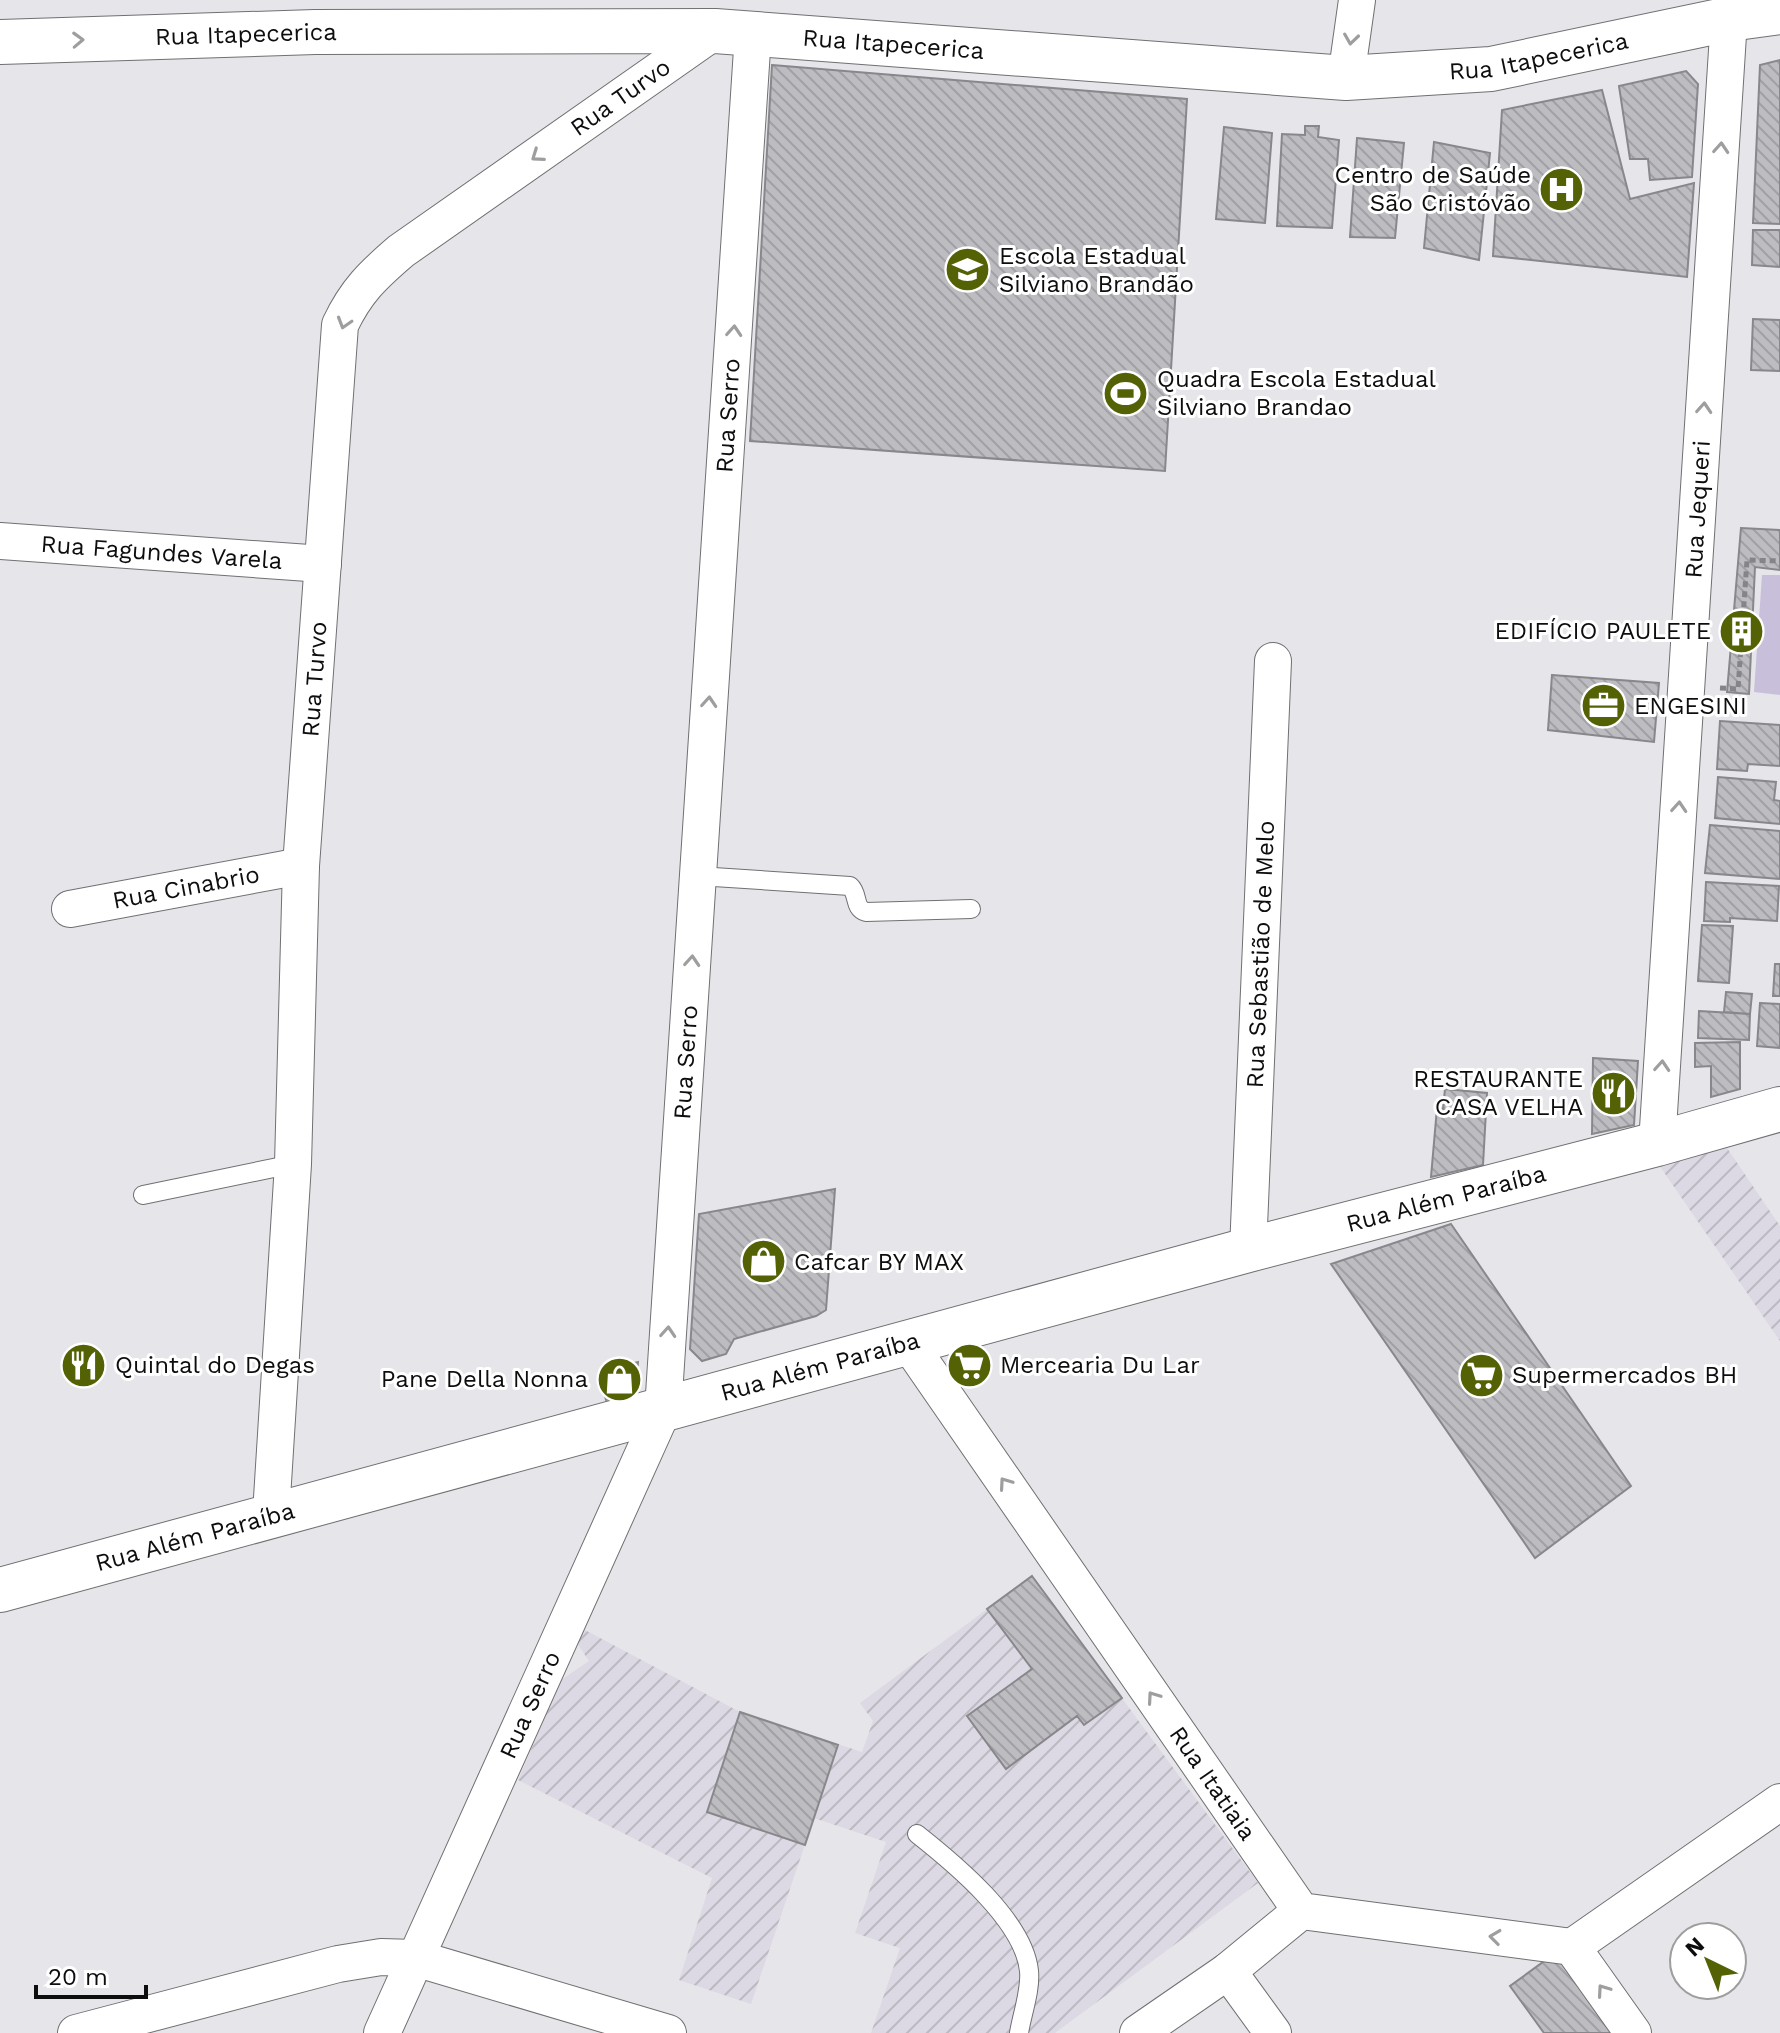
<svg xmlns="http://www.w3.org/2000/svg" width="1780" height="2033" font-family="'Work Sans',sans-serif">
	<defs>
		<pattern id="industrial-furrows" width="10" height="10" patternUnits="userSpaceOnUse" patternTransform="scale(2)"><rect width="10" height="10" fill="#dcd9e4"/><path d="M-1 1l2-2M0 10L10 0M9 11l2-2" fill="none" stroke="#bcb9c2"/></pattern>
		<pattern id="building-back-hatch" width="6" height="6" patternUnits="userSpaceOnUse" patternTransform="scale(2)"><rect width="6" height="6" fill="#bdbcc0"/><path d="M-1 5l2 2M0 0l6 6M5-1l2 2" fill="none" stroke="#a1a0a4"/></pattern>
	</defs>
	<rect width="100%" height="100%" fill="#e6e5e9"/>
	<!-- industrial -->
	<path fill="url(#industrial-furrows)" d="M1727,1148l53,78v115l-121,-176z
		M1032,1576l226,307 -203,150h-184l29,-85 -45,-15 31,-91 -72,-24 -63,186 -72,-24 33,-102 -194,-98 43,-100 28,-19 -12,-18 6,-14 157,83 122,40 11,-31 -13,-18z"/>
	<!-- green -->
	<path fill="#c8bfdb" d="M1762,575h18v120l-26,-3z"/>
	<!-- building -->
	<path fill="url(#building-back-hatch)" stroke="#88878b" stroke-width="2" d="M1780,60v164l-27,-1 7,-158z
		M772,65l415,34 -22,372 -415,-30z
		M1686,71l12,13 -6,93 -42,3 -2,-21h-18l-11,-73z
		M1602,90l28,109 64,-16 -7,94 -194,-21 9,-146z
		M1305,126h14l-1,11 21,3 -7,88 -55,-2 5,-92 23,1z
		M1224,127l48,6 -7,90 -49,-4z
		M1357,138l47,5 -9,95 -45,-1z
		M1434,142l56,11 -11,107 -55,-12z
		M1753,230h27v37l-28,-2z
		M1753,319l27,1v51l-29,-1z
		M1741,528l39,2v40l-25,-3 -6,127 -22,-2z
		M1552,675l107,8 -5,59 -106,-12z
		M1720,721l60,4v41l-32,-2 -1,7 -30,-2z
		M1718,777l58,5 -2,18 6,1v23l-65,-6z
		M1710,825l70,6v48l-75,-6z
		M1706,882l73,4 -2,35 -47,-3v4l-26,-1z
		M1702,925l31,1 -4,57 -31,-2z
		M1775,964h5v32h-7z
		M1726,992l26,2 -2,20 -26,-2z
		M1760,1003l20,1v44l-23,-2z
		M1699,1011l51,3 -1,26 -51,-2z
		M1740,1042v47l-29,8v-31l-16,1v-24z
		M1593,1058l45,3 -4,64 -42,9z
		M1445,1089l42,4 -4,72 -52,12 6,-69 6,1z
		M835,1189l-9,121 -10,6 -82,23 -8,15 -24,7 -12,-12 9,-135z
		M1451,1224l180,262 -96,72 -204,-294z
		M638,1362l-2,25 -8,10 -22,3 -7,-28z
		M1032,1576l90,122 -38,27 -7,-9 -71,53 -39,-53 65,-47 -45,-60z
		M740,1712l98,33 -33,100 -98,-33z
		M1561,1949l59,84h-76l-34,-47z"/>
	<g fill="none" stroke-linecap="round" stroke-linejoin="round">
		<defs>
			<path id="lane" d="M698,876l152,10c9,8 3,22 16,26l105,-3
				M143,1195l150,-31
				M917,1834c38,30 107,87 112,137 2,19 -7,43 -10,62"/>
			<g id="street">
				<path d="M1346,78l11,-78"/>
				<path id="s1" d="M0,541l323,23"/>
				<path id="s2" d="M70,909l231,-43"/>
				<path id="s3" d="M1657,1144l72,-1125"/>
				<path id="s4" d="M1248,1250l25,-589"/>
				<path id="s5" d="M909,1344l392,567 271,36 61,86"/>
				<path id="s6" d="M271,1514l22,-350 8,-298 39,-541c16,-34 33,-50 61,-74l314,-220"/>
				<path d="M1572,1947l208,-145"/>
				<path d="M1228,1971l45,62"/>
				<path d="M76,2033l262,-69 43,-7 34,1 253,75"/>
				<path id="s7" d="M382,2033l281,-623 90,-1376"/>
				<path d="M1138,2033l90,-62 73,-60"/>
			</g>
			<g id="secondary">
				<path id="s8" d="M0,42l315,-10 400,-1 631,47 145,-9 238,-50 51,-7"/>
				<path id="s9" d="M0,1590l1248,-340 409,-106 123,-35"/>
			</g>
		</defs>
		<!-- lane casing -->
		<use href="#lane" stroke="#706f72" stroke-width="20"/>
		<!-- street casing -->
		<use href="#street" stroke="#706f72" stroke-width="38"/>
		<!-- secondary casing -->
		<use href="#secondary" stroke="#706f72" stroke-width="46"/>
		<!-- path -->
		<path stroke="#858587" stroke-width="5" stroke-dasharray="6 4" stroke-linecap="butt" d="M1720,688l18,1 9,-129 33,1"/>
		<!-- lane -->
		<use href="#lane" stroke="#fff" stroke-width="18"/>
		<!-- street -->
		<use href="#street" stroke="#fff" stroke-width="36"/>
		<!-- secondary -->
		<use href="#secondary" stroke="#fff" stroke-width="44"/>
	</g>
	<!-- one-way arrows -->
	<defs><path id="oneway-chevron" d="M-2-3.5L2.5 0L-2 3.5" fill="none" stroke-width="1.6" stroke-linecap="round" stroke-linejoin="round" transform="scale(2)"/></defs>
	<g stroke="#9e9e9f">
		<use href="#oneway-chevron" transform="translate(1351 39) rotate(98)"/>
		<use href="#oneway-chevron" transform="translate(78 40) rotate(-2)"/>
		<use href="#oneway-chevron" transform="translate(1721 148) rotate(-86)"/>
		<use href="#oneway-chevron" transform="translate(537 156) rotate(145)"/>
		<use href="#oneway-chevron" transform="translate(344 323) rotate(107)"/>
		<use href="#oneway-chevron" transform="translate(734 331) rotate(-86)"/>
		<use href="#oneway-chevron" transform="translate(1704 408) rotate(-86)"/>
		<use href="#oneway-chevron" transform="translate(709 702) rotate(-86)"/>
		<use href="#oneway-chevron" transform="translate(1679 807) rotate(-86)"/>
		<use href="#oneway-chevron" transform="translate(692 961) rotate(-86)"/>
		<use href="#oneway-chevron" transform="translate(1662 1066) rotate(-86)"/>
		<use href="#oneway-chevron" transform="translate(668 1332) rotate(-86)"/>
		<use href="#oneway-chevron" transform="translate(1005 1483) rotate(-125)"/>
		<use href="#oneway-chevron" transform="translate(1153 1697) rotate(-125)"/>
		<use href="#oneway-chevron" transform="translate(1495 1937) rotate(-173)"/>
		<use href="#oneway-chevron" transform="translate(1603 1990) rotate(-125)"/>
	</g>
	<!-- icons -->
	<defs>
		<symbol id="hospital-disc" viewBox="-11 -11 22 22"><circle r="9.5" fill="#546205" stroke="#fff"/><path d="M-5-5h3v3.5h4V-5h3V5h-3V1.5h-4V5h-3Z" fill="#fff"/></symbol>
		<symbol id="school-disc" viewBox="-11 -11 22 22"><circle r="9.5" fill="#546205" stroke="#fff"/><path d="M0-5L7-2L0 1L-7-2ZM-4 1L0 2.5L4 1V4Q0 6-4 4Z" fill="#fff"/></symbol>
		<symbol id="stadium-disc" viewBox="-11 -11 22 22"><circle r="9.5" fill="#546205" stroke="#fff"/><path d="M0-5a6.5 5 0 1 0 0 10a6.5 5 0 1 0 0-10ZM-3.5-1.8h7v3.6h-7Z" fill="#fff"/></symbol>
		<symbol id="building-disc" viewBox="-11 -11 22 22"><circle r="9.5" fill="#546205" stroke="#fff"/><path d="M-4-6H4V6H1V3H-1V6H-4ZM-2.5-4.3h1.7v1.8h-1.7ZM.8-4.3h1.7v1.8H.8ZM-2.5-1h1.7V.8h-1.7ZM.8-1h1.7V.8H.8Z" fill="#fff"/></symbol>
		<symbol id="office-disc" viewBox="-11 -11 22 22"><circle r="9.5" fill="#546205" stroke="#fff"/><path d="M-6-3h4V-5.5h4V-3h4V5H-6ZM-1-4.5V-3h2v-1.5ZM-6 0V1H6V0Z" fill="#fff"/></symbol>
		<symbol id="restaurant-disc" viewBox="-11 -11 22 22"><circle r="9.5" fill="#546205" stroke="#fff"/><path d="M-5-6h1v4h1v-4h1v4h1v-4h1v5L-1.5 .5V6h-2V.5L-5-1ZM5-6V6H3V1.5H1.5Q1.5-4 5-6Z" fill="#fff"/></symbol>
		<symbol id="shop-disc" viewBox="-11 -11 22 22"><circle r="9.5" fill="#546205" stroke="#fff"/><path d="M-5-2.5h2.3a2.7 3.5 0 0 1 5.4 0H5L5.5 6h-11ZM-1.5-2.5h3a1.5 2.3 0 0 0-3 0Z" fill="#fff"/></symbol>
		<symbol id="supermarket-disc" viewBox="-11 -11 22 22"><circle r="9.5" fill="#546205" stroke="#fff"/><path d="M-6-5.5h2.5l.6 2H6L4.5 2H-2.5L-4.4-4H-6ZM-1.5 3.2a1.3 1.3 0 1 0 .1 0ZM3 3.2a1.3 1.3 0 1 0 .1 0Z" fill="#fff"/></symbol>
	</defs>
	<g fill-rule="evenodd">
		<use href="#hospital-disc" x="1536" y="164" width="51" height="51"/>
		<use href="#school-disc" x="942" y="244" width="51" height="51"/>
		<use href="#stadium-disc" x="1100" y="368" width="51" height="51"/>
		<use href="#building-disc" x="1716" y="606" width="51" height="51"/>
		<use href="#office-disc" x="1578" y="680" width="51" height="51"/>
		<use href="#restaurant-disc" x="1588" y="1068" width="51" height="51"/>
		<use href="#shop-disc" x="738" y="1236" width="51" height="51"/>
		<use href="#restaurant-disc" x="58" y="1340" width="51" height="51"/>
		<use href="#supermarket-disc" x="944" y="1340" width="51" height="51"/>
		<use href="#supermarket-disc" x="1456" y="1350" width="51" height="51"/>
		<use href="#shop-disc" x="594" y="1354" width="51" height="51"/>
	</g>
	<g text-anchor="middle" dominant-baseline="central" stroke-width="6" stroke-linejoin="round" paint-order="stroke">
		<!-- street labels -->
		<g font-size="24" fill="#0d0d0e" stroke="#fff">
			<text stroke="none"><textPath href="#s8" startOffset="246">Rua Itapecerica</textPath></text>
			<text stroke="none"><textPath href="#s8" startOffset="894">Rua Itapecerica</textPath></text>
			<text stroke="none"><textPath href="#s8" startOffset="1542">Rua Itapecerica</textPath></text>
			<text stroke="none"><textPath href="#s6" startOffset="1556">Rua Turvo</textPath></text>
			<text stroke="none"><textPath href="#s7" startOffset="1680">Rua Serro</textPath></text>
			<text stroke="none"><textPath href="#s3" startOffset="636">Rua Jequeri</textPath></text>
			<text stroke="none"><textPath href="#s1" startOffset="162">Rua Fagundes Varela</textPath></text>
			<text stroke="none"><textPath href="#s6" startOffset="836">Rua Turvo</textPath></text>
			<text stroke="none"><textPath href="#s2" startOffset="118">Rua Cinabrio</textPath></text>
			<text stroke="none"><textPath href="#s4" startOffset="296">Rua Sebastião de Melo</textPath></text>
			<text stroke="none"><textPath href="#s7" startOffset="1032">Rua Serro</textPath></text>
			<text stroke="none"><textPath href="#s9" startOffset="1498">Rua Além Paraíba</textPath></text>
			<text stroke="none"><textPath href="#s9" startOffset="850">Rua Além Paraíba</textPath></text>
			<text stroke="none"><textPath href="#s9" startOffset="202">Rua Além Paraíba</textPath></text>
			<text stroke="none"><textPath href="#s7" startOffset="360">Rua Serro</textPath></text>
			<text stroke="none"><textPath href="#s5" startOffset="534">Rua Itatiaia</textPath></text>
		</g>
		<!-- poi labels -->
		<g font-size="24" fill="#0d0d0e" stroke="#fff" text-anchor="start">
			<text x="1531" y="175" text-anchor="end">Centro de Saúde<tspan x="1531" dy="28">São Cristóvão</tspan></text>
			<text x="999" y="256">Escola Estadual<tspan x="999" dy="28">Silviano Brandão</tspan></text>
			<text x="1157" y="379">Quadra Escola Estadual<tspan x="1157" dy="28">Silviano Brandao</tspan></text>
			<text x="1711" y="631" text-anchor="end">EDIFÍCIO PAULETE</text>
			<text x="1634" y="706">ENGESINI</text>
			<text x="1583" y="1079" text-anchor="end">RESTAURANTE<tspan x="1583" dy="28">CASA VELHA</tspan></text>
			<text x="794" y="1262">Cafcar BY MAX</text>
			<text x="115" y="1365">Quintal do Degas</text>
			<text x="1000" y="1365">Mercearia Du Lar</text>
			<text x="1512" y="1375">Supermercados BH</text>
			<text x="588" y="1379" text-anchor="end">Pane Della Nonna</text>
		</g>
	</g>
	<!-- north arrow -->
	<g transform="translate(1708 1961) rotate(317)"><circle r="38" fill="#ffffff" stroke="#9e9e9f" stroke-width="2"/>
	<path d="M0-6L14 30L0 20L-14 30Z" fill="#546205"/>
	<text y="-12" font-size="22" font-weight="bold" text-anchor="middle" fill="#0d0d0e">N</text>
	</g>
	<!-- scale -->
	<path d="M36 1985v12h110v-12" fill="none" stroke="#0d0d0e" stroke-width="4"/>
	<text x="48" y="1985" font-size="24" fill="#0d0d0e" stroke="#ffffff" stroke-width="6" paint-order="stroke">20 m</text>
</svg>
